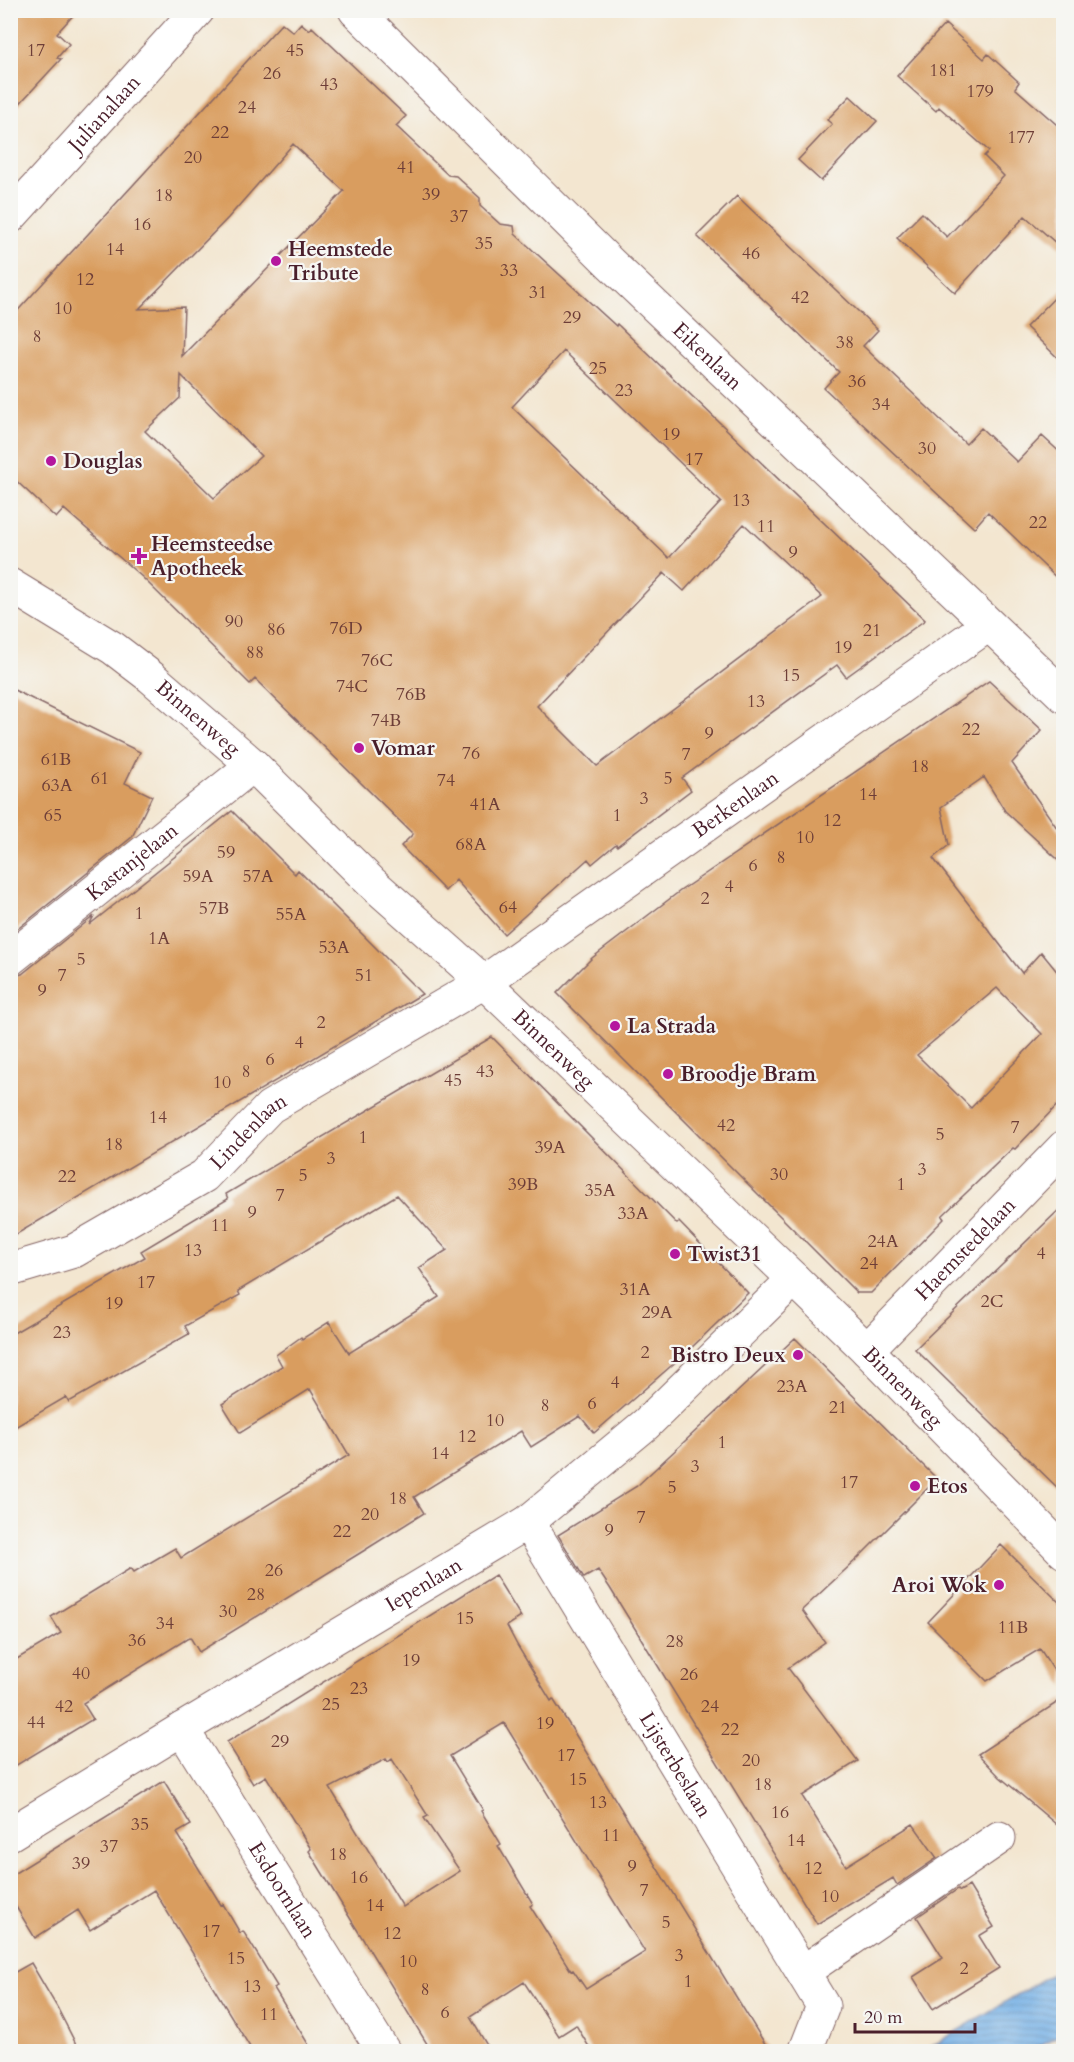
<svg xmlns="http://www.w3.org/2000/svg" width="1074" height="2062" font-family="Cardo,serif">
	<defs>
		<pattern id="water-rules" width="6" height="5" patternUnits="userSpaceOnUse" patternTransform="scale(1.5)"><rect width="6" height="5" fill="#75b0e6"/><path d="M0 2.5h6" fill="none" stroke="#628fbb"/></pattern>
	</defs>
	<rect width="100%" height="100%" fill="#f6f6f2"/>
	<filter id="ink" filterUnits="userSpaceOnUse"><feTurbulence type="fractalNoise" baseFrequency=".0167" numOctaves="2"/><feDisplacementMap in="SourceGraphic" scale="12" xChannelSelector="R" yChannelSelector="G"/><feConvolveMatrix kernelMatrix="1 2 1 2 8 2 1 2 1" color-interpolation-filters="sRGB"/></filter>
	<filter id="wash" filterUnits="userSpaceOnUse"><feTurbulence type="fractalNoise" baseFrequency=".008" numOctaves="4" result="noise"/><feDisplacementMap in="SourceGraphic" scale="24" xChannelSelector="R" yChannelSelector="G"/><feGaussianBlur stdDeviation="1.35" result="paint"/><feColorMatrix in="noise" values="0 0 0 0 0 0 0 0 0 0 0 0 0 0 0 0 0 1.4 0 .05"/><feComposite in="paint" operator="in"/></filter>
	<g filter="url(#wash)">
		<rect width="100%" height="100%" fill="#f3e6d0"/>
		<!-- water -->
		<path fill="url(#water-rules)" stroke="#606888" stroke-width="1.5" d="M1063,1967v65l-32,19h-107z"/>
		<g id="blocks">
			<!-- building -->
			<path fill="#d99d5f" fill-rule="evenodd" d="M10,10h68l-21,23 12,11 -12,14 4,1 -51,55z
				M282,23l11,9 8,-9 8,7 3,-3 94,89 -10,10 52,49 8,1 24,22v8l20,18 14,2 1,8 101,92 1,-2 308,296 -79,57 -9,-12 -155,113 9,12 -74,56 -1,-2 -24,20 -4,-5 -84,75 -48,-54 -11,11 -44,-45 12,-12 -158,-155 -5,5 -108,-107 -78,-68 -8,9 -46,-43v-156zM293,144l51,47 -162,165 2,-49 -45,2 89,-91zM564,351l157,151 -52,56 -157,-151zM181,375l80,81 -47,42 -69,-67 35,-33zM744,524l78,73 -225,169 -60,-60 127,-133 20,18z
				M945,24l39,35 4,-5 31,28 -4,6 49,43v119l-39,-34 -70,77 -58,-55 25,-25 25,24 57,-61 -20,-20 5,-5 -50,-44 -3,4 -39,-35z
				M850,96l27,25 -56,60 -23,-21 34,-36 -5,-4z
				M737,196l141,134 -15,16 103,98 15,-16 36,34 25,-26 22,20v129l-76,-73 -14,16 -150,-140 15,-16 -142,-136z
				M1064,288v76l-38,-37z
				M989,681l53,49 -30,33 52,75v27l-59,-54 -21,-34 -43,30 8,38 -16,13 89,115 19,-21 23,28v118l-49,51 -2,-1 -71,68 2,3 -73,74h-14l-300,-300 35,-35 88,-67zM997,988l45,46 -71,74 -54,-53z
				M10,688l130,64 -15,31 27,13 -20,41 -122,98z
				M232,811l63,63 3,-4 124,124 -412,244v-261l12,-3 72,-58 -5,9z
				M492,1037l185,187 2,-2 69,71 -62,60 -92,80 -14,-17 -49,31 -10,-16 -107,66 10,16 -59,37 -166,102 -9,-15 -107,66 10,16 -83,50v-106l51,-30 -10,-16 80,-49 3,4 41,-24 6,10 168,-103 -39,-66 -70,44 -18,-29 60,-38 -6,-11 25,-18 1,2 27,-17 20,31 90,-56 -20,-29 28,-18 -50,-55 -159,96 2,4 -55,31 4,8 -120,68 -3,-5 -56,33v-95l135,-78 -4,-6 87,-52 -2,-5z
				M1064,1205v289l-149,-145z
				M795,1338l142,141 -79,79 -56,52 23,32 -37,26 70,93 -56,35 44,70 67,-42 24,34 -40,27 -4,-7 -76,46 -207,-336 -12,-18 -14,8 -26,-43 79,-49z
				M1001,1545l63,62v79l-24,-37 -53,32 -59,-59z
				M495,1575l26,42 -14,9 10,19 34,56 2,-2 19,30 198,323h-178l-16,-27 -17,11 -35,-54 -54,35 21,35h-59l-123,-201 2,-2 -45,-73 -13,8 -26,-42zM504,1723l141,229 -59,37 -13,-19 -2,1 -41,-65 3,-2 -35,-58 3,-2 -20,-33 2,-1 -33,-54zM386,1759l2,3 4,-3 36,57 -4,2 36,53 -57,36 -73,-119z
				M1064,1698v133l-64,-54 -22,-23z
				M164,1781l27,44 -14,8 44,72 2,-1 17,29 3,-2 34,55 -3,2 39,64h-60l-99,-162 -64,40 -12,-20 -43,28 -25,-41v-21z
				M969,1886l25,41 -15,9 20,32 -66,41 -20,-32 30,-19 -26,-41 41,-28 2,2z
				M31,1963l26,44 23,45h-70v-77z"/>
		</g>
	</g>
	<g filter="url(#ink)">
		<use href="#blocks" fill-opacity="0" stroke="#856565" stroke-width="1.5"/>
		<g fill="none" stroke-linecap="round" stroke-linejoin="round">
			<defs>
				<g id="minor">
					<path id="s1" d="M355,10l255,253 454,433"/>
					<path id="s2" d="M10,217l188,-207"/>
					<path id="s3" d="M10,585l103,63 38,29 102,88 118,117 113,100 310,297 73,71 197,202"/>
					<path id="s4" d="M10,959l243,-194"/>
					<path id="s5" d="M10,1270l64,-19 130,-75 66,-69 214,-125 504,-357"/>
					<path id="s6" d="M867,1350l197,-203"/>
					<path id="s7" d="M528,1522l295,484 -18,46"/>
					<path id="s8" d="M182,1729l202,323"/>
					<path id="s9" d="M10,1834l172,-105 346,-207 118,-98 148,-145"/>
					<path d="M803,1972l196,-134"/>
				</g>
			</defs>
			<!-- minor casing -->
			<use href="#minor" stroke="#856565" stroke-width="35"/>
			<!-- minor -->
			<use href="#minor" stroke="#fff" stroke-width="33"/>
		</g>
	</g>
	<!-- markers -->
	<g fill="#b5179e" stroke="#f6f6f2" stroke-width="2">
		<circle cx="276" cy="261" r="6"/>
		<circle cx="51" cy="461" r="6"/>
		<path d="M136 547h6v6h6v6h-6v6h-6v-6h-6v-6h6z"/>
		<circle cx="359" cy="748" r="6"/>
		<circle cx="615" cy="1026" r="6"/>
		<circle cx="668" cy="1074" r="6"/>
		<circle cx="675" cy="1254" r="6"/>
		<circle cx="798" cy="1355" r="6"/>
		<circle cx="915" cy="1486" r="6"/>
		<circle cx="999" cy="1585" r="6"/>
	</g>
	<g text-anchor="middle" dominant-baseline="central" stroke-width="4.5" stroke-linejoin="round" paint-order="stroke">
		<!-- number labels -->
		<g font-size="18" fill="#6e3e38">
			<text x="36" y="50">17</text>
			<text x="295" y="50">45</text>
			<text x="943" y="70">181</text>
			<text x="272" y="73">26</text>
			<text x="329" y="84">43</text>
			<text x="980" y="91">179</text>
			<text x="247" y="107">24</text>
			<text x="220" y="132">22</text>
			<text x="1021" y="137">177</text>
			<text x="193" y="157">20</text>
			<text x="406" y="167">41</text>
			<text x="431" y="194">39</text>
			<text x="164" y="195">18</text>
			<text x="459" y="216">37</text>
			<text x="142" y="224">16</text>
			<text x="484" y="243">35</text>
			<text x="115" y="249">14</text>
			<text x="751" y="253">46</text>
			<text x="509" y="270">33</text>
			<text x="85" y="279">12</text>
			<text x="538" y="292">31</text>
			<text x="800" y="297">42</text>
			<text x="63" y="308">10</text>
			<text x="572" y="317">29</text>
			<text x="37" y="336">8</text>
			<text x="845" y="342">38</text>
			<text x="598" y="368">25</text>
			<text x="857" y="381">36</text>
			<text x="624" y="390">23</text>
			<text x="881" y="404">34</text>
			<text x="671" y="434">19</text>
			<text x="927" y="448">30</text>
			<text x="694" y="459">17</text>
			<text x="741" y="500">13</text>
			<text x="1038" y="522">22</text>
			<text x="766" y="526">11</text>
			<text x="793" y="552">9</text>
			<text x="234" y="621">90</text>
			<text x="346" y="628">76D</text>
			<text x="276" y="629">86</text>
			<text x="872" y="630">21</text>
			<text x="843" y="647">19</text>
			<text x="255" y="652">88</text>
			<text x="377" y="660">76C</text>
			<text x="791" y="675">15</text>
			<text x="352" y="686">74C</text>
			<text x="411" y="694">76B</text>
			<text x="756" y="701">13</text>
			<text x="386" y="720">74B</text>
			<text x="971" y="729">22</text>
			<text x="709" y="733">9</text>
			<text x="471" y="753">76</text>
			<text x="686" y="754">7</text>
			<text x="56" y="759">61B</text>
			<text x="920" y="766">18</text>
			<text x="100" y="778">61</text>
			<text x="668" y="778">5</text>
			<text x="446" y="780">74</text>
			<text x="57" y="785">63A</text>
			<text x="868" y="794">14</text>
			<text x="644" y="798">3</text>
			<text x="485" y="804">41A</text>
			<text x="53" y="815">65</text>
			<text x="617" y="815">1</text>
			<text x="832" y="820">12</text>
			<text x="805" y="837">10</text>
			<text x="471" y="844">68A</text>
			<text x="226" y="852">59</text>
			<text x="781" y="857">8</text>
			<text x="753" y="865">6</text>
			<text x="198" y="876">59A</text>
			<text x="258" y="876">57A</text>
			<text x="729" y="886">4</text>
			<text x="705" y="898">2</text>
			<text x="508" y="907">64</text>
			<text x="214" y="908">57B</text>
			<text x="139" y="913">1</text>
			<text x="291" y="914">55A</text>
			<text x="159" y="938">1A</text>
			<text x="334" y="947">53A</text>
			<text x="81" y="959">5</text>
			<text x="62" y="975">7</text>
			<text x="364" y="975">51</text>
			<text x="42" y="990">9</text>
			<text x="321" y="1022">2</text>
			<text x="299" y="1042">4</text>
			<text x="270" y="1059">6</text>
			<text x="246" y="1071">8</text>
			<text x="485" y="1071">43</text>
			<text x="453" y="1080">45</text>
			<text x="222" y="1082">10</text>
			<text x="158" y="1117">14</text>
			<text x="726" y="1125">42</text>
			<text x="1015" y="1127">7</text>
			<text x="940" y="1134">5</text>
			<text x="363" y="1137">1</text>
			<text x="114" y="1144">18</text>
			<text x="550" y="1147">39A</text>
			<text x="331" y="1158">3</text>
			<text x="922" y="1169">3</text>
			<text x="779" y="1174">30</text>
			<text x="303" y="1175">5</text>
			<text x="67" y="1176">22</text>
			<text x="523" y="1184">39B</text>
			<text x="901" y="1184">1</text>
			<text x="600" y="1190">35A</text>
			<text x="280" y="1195">7</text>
			<text x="252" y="1212">9</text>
			<text x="633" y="1213">33A</text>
			<text x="220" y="1225">11</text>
			<text x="883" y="1241">24A</text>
			<text x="193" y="1250">13</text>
			<text x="1041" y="1253">4</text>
			<text x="869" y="1263">24</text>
			<text x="146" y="1282">17</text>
			<text x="635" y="1289">31A</text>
			<text x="992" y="1301">2C</text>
			<text x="114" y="1303">19</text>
			<text x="657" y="1312">29A</text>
			<text x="62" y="1332">23</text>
			<text x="645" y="1352">2</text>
			<text x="615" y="1382">4</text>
			<text x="792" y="1386">23A</text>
			<text x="592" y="1403">6</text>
			<text x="545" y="1405">8</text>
			<text x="838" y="1407">21</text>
			<text x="495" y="1420">10</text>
			<text x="467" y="1436">12</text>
			<text x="722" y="1442">1</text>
			<text x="440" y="1453">14</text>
			<text x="695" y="1466">3</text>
			<text x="849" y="1482">17</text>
			<text x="672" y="1487">5</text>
			<text x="398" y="1498">18</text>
			<text x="370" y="1514">20</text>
			<text x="641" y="1517">7</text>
			<text x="609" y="1530">9</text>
			<text x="342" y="1531">22</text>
			<text x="274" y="1570">26</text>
			<text x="256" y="1594">28</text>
			<text x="228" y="1611">30</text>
			<text x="465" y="1618">15</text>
			<text x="165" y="1623">34</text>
			<text x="1013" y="1627">11B</text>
			<text x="137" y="1640">36</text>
			<text x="675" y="1641">28</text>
			<text x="411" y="1660">19</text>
			<text x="81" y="1673">40</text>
			<text x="689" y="1674">26</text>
			<text x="359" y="1688">23</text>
			<text x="331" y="1704">25</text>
			<text x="64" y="1706">42</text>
			<text x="710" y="1706">24</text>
			<text x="36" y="1722">44</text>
			<text x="545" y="1723">19</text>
			<text x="730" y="1729">22</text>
			<text x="280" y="1741">29</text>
			<text x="566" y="1755">17</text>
			<text x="751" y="1760">20</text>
			<text x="578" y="1779">15</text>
			<text x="763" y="1784">18</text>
			<text x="598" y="1802">13</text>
			<text x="780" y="1812">16</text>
			<text x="140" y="1824">35</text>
			<text x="611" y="1835">11</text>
			<text x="796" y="1840">14</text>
			<text x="109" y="1846">37</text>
			<text x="338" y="1854">18</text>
			<text x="81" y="1863">39</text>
			<text x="632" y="1866">9</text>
			<text x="813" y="1868">12</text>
			<text x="359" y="1877">16</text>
			<text x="644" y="1890">7</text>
			<text x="830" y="1896">10</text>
			<text x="375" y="1905">14</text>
			<text x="666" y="1922">5</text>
			<text x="211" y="1931">17</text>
			<text x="392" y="1933">12</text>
			<text x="679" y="1955">3</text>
			<text x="236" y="1958">15</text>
			<text x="408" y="1961">10</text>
			<text x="964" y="1968">2</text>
			<text x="688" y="1981">1</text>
			<text x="252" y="1986">13</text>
			<text x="425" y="1989">8</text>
			<text x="445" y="2012">6</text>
			<text x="269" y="2014">11</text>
		</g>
		<!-- street labels -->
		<g font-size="21" fill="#4a1f2b" stroke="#f6f6f2">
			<text stroke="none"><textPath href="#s2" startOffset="140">Julianalaan</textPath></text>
			<text stroke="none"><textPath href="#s1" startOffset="494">Eikenlaan</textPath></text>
			<text stroke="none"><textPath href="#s3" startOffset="231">Binnenweg</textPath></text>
			<text stroke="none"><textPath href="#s5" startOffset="868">Berkenlaan</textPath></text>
			<text stroke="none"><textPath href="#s4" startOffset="156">Kastanjelaan</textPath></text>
			<text stroke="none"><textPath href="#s3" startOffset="717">Binnenweg</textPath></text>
			<text stroke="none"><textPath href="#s5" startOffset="280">Lindenlaan</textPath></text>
			<text stroke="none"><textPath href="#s6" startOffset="141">Haemstedelaan</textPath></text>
			<text stroke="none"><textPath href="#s3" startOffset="1203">Binnenweg</textPath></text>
			<text stroke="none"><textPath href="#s9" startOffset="483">Iepenlaan</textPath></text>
			<text stroke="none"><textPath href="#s7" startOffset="284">Lijsterbeslaan</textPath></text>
			<text stroke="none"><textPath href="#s8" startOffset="190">Esdoornlaan</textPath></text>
		</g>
		<!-- poi labels -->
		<g font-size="21" font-weight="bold" fill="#4a1f2b" stroke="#f6f6f2" text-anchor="start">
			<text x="288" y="249">Heemstede<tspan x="288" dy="24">Tribute</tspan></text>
			<text x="63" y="461">Douglas</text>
			<text x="151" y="544">Heemsteedse<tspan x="151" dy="24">Apotheek</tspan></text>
			<text x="371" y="748">Vomar</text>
			<text x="627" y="1026">La Strada</text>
			<text x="680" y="1074">Broodje Bram</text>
			<text x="687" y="1254">Twist31</text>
			<text x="786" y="1355" text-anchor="end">Bistro Deux</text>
			<text x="927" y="1486">Etos</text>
			<text x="987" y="1585" text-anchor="end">Aroi Wok</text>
		</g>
	</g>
	<!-- margin -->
	<rect width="1074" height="2062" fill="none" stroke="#f6f6f2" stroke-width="36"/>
	<!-- scale -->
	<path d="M855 2023v9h120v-9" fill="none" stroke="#4a1f2b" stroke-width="3"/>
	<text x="864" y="2023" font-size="18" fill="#4a1f2b" stroke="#f6f6f2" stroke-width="4.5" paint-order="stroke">20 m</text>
</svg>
